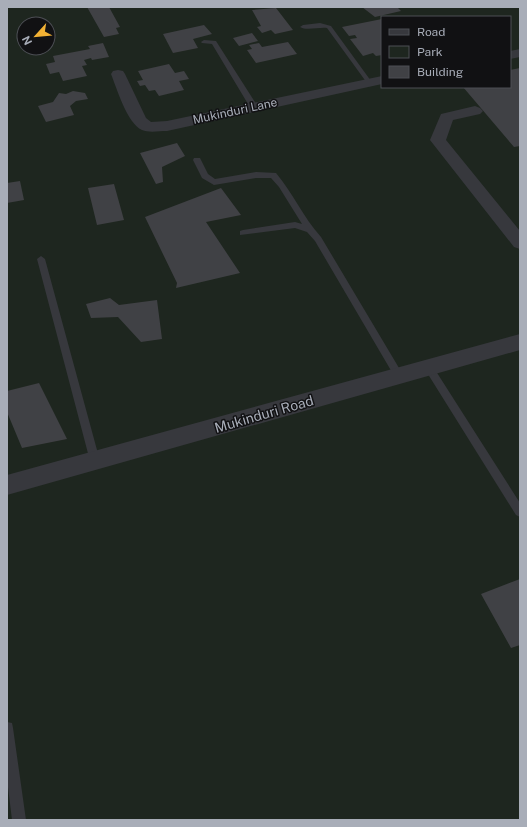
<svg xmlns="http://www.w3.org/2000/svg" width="527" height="827" font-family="'Public Sans',sans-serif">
	<rect width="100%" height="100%" fill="#161618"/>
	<!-- green -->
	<path fill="#1e261f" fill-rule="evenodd" d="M7,7h513v813h-513zM382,17h128v70h-128zM24,24h24v24h-24z"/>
	<!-- building -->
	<path fill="#404145" d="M87,7h22l11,20 -4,1 3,6 -15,3z
		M362,7h35l4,4 -26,6z
		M276,8l17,22 -18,4 -4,-4 -9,3 -5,-6 4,-1 -9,-16z
		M382,19v36l-6,1 -3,-3 -10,3 -13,-17 7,-1 -2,-3 -6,1 -7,-9z
		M204,25l8,9 -19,5 5,9 -25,5 -10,-19z
		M252,33l6,8 -19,5 -6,-8z
		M288,42l9,12 -41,9 -9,-13 5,-1 -3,-4 10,-2 3,4z
		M103,43l6,14 -17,3 -1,-2 -7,2 3,5 -5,1 5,10 -24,5 -4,-9 -9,2 -4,-10 9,-2 -2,-6 37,-7 -2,-3z
		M169,64l6,9 9,-2 5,8 -10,2 5,9 -25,6 -4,-6 -6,1 -4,-6 -5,1 -3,-5 6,-1 -5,-9z
		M520,68v78l-6,1 -51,-60h47v-17z
		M73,91l12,2 3,6 -12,2 -6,5 4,9 -28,7 -8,-16 15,-4 6,-9 7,1z
		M177,143l8,13 -23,11 1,15 -7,2 -16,-31z
		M20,181l4,19 -17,3v-20z
		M114,184l10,36 -27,5 -9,-37z
		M221,188l20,27 -35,7 34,51 -64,15 1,-5 -32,-66z
		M110,298l9,7 38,-5 5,39 -21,3 -23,-25 -27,1 -5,-14z
		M39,383l28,56 -45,9 -15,-36v-21z
		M520,579v66l-9,3 -30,-54z"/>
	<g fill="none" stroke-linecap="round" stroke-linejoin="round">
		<!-- service -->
		<path fill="#37383d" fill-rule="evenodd" d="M320,23l11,3 40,55v2h-4l-40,-55c-8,-1 -21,3 -27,-1l3,-2z
			M204,40l12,1 42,66 -1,2h-6l-39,-65 -10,-1 -1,-1z
			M194,158h6l8,16 7,5 41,-7 20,1c17,20 27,44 45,64l81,136 2,3 -2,3h-6l-81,-138 -8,-9 -12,-4 -55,7v-4l3,-1 52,-8 7,2 -23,-37 -8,-9h-15l-42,7 -12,-7 -9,-18z
			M41,256l4,3 55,202 -1,3 -4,1 -4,-1 -1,-3 -53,-202z
			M429,364l3,1 88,138v14l-4,-2 -90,-144 -2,-3z
			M7,722l5,1 1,5 13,92h-14l-5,-41z"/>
		<!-- minor -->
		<path fill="#37383d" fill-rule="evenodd" d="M520,49v8l-10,2v-8z
			M118,70l5,1 2,3 21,44 5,4 16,-1 215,-45v8l-215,47c-8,0 -18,2 -25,-1 -15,-7 -25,-41 -31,-56l2,-3z
			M475,106l5,2 3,3 -3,3 -27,6 -7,20 74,91v18l-6,-2 -84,-107 11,-26z
			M520,334v16l-513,145v-20z"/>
	</g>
	<g text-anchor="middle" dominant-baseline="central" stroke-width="3" stroke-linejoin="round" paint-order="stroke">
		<!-- far-street labels -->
		<g font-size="12" fill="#a8adb8" stroke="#111113">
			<text transform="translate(235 111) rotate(-12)">Mukinduri Lane</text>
		</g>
		<!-- street labels -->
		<g font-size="14" fill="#a8adb8" stroke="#111113">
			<text transform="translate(264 414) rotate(-16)">Mukinduri Road</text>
		</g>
	</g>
	<!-- border -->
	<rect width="527" height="827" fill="none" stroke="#a8adb8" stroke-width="16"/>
	<!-- legend -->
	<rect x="381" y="16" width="130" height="72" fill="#111113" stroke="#4d4f55"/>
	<rect x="389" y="29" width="20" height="6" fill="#37383d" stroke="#4d4f55"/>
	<text x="417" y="36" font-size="12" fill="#a8adb8">Road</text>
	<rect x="389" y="46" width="20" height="12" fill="#1e261f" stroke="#4d4f55"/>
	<text x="417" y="56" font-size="12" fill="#a8adb8">Park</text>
	<rect x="389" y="66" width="20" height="12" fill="#404145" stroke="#4d4f55"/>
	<text x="417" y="76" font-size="12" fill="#a8adb8">Building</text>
	<!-- north arrow -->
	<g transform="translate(36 36) rotate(243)"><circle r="19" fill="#111113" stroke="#4d4f55"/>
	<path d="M0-3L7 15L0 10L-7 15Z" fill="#f2b134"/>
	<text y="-6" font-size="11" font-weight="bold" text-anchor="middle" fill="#a8adb8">N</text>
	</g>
</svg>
